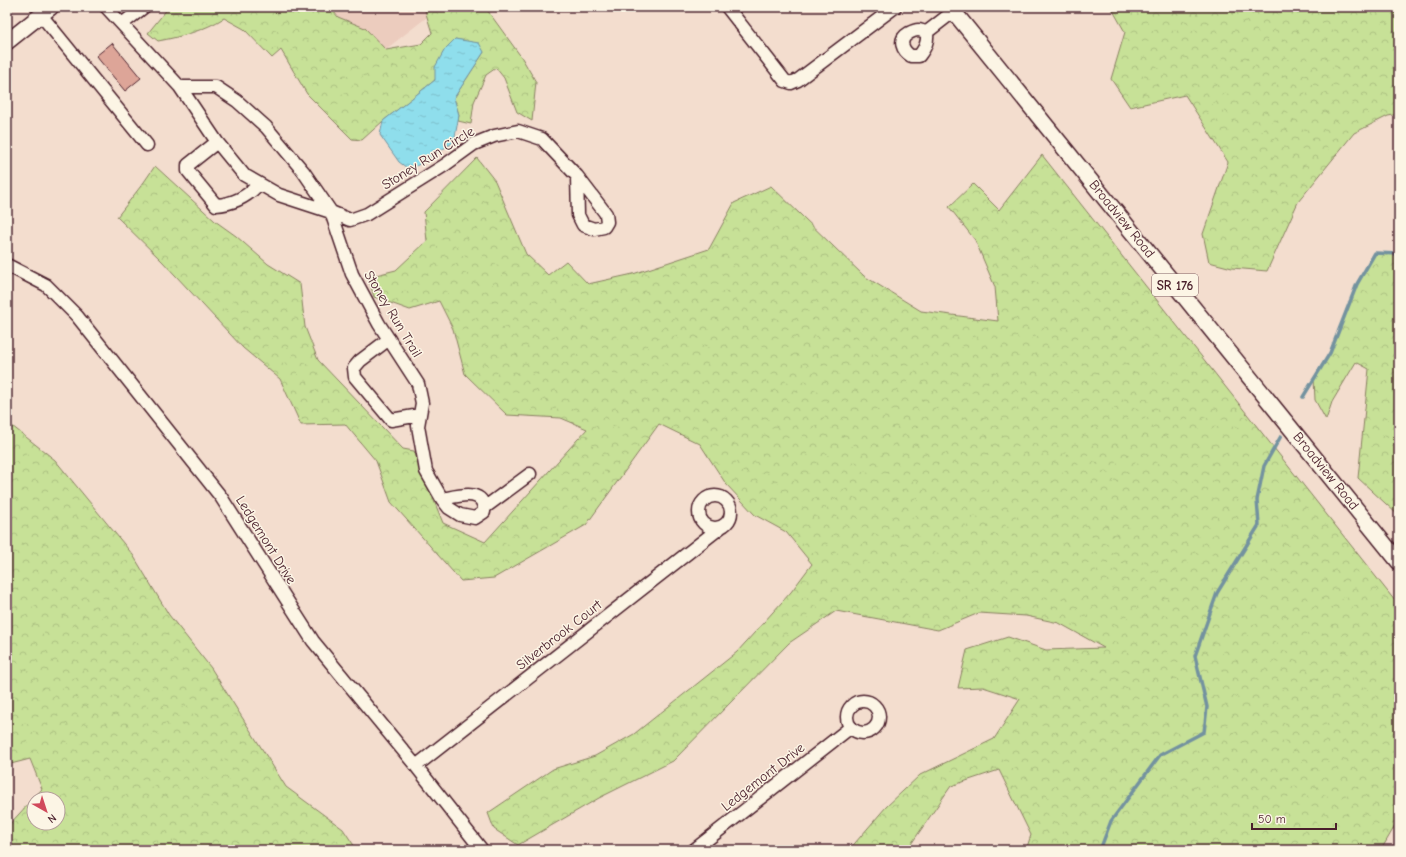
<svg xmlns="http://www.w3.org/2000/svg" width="1406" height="857" font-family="'Comic Neue',sans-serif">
	<defs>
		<pattern id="forest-crowns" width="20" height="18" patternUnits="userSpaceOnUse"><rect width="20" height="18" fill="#c7e197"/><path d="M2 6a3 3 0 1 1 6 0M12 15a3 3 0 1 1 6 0" fill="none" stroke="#acc182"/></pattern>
		<pattern id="water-ripples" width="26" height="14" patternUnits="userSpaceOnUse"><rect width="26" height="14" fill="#8fdeec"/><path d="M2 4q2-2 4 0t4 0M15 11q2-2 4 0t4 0" fill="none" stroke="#7dbecb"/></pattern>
	</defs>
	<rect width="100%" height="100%" fill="#f3ddce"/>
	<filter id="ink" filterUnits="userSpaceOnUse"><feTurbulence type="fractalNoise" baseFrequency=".025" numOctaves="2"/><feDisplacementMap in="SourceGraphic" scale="8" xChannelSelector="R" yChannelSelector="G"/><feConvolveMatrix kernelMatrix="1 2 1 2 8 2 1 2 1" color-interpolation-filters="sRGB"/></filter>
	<g filter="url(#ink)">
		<!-- built -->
		<path fill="#ecccbe" d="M330,7h110l-68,53z"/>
		<!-- forest -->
		<path fill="url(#forest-crowns)" stroke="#888061" fill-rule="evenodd" d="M171,7h159l8,10 27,11 21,22 35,-6 11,-11 -8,-26h61l37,51 14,24 -4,39 -15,-9 -13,-34 -8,-10 -10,7 -12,27 -3,22 -13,-3 1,-6 -5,-17 30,-46 -19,-11 -10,-2 -10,10 -10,31 -52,41 -21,19 -10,-1 -45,-45 -26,-44 -9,8 -28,-29 -20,-11c-19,12 -43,19 -66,23l-10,-8 20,-25z
			M1111,7h288v107l-11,2 -34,17 -56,69 -31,69 -35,-3 -23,-6 -6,-28 25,-72 -43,-67 -55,12 -19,-28 14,-47z
			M1042,155l357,451v213l-18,31h-355l5,-15 -32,-65 -48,16 -44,64h-58l37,-43 34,-32 74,-36 26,-40 -37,-12 -25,1 9,-38 41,-13 38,13 58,-2 -45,-25 -33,-7 -47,-3 -41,17 -102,-19 -47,32 -116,118 -74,37 -81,47 -24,-16 -6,-16 65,-44 42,-13 39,-22 103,-82 54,-60 21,-28 -26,-32 -31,-17 -29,-31 -26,-40 -41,-20 -73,101 -92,53 -33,3 -70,-79 -15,-41 -31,-37 -44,1 -21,-46 -37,-31 -81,-87 -45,-44 27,-35 11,-16 60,55 21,15 32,28 32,20 5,43 13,33 85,89 11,2 29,72 42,19 102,-113 -26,-11 -54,-3 -42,-41 -12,-45 -14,-28 -29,9 -36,-13 -6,-20 28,-7 31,-29 -3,-29 53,-54 18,23 31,73 22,21 18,-14 22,23 45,-10 76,-25 25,-46 37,-17 93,90 57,35 77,10 -3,-34 -20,-47 -26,-33 24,-23 26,26z
			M1375,253l24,1v262l-41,-38 11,-109 -13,-7 -24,40 -6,18 -11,-20 -1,-21 16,-26 27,-69z
			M7,422l48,38 78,95 36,60 42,53 75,119 57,42 14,21h-350v-23l35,-38 -12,-30 -23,6zM34,799h24v24h-24z"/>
		<!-- water -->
		<path fill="url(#water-ripples)" stroke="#73929f" d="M455,39l24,4 5,9 -30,46 5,17 -5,27 -44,28 -11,-8 -19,-27 3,-14 52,-41v-13l10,-18z"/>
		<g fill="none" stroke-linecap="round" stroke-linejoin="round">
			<!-- stream -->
			<path stroke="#73929f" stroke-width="3.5" d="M1303,397l27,-44 27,-69 18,-31 24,1
				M1100,850l11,-29 49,-66 44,-23 3,-25 -12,-51 22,-63 42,-68 -2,-25 7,-34 17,-30"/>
		</g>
		<!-- building -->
		<path fill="#dda598" stroke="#4a1f2b" d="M112,43l29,35 -16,13 -29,-35z"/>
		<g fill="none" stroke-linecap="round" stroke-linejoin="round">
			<defs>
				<path id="minor" d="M106,7l74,80 37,55 27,33 35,20 52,17 21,62 27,50 39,60 4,19 -4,23 8,45 16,28 7,9 11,7 15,3 9,-6c1,-25 -26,-16 -42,-13
					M727,7l58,74 6,2 7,-3 97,-73
					M41,15l106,130
					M122,24l22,-17
					M927,32c-3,0 -6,-2 -9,-2 -3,0 -7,2 -9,3 -12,7 -6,18 2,23h8c6,-8 9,-13 8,-24l27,-21
					M180,87h36l21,14 29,26 37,44 28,41 19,8 17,-6 78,-49 29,-21 20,-8 24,-5 24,8 35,37 1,39 5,10 11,4 10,-2 3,-5 -1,-8 -29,-38
					M217,142l-29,23v6l28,34c17,-1 32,-9 43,-21
					M7,265l39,20 31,31 144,181 92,144 103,125 66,84
					M389,339l-29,22 -6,7 1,9 36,43 29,-5
					M699 512a16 16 0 1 1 32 0a16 16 0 1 1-32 0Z
					M484,508l46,-34
					M847 717a16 16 0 1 1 32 0a16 16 0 1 1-32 0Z
					M416,766l305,-239
					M694,850l157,-123"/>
				<path id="major" d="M950,7l449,555
					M7,42l44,-35"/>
			</defs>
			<!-- minor casing -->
			<use href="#minor" stroke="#4a1f2b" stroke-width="15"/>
			<!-- major casing -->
			<use href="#major" stroke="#4a1f2b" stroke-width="18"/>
			<!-- minor -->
			<use href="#minor" stroke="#fcf5e5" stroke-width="12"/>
			<!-- major -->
			<use href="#major" stroke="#fcf5e5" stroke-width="15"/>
		</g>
	</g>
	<g text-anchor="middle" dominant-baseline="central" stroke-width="3" stroke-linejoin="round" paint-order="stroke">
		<!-- shield labels -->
		<rect fill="#fcf5e5" stroke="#7f5f63" stroke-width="1" x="1152" y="274" width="46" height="22" rx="3"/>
		<g font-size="13" font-weight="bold" fill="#4a1f2b">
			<text x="1175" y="285">SR 176</text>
		</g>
		<!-- street labels -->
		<g font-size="14" fill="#4a1f2b" stroke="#fcf5e5">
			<text transform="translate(428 158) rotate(-32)">Stoney Run Circle</text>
			<text transform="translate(1122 219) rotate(51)">Broadview Road</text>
			<text transform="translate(393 314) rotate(59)">Stoney Run Trail</text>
			<text transform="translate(1326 471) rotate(51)">Broadview Road</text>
			<text transform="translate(266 540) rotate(58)">Ledgemont Drive</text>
			<text transform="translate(559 635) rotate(-38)">Silverbrook Court</text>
			<text transform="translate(763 777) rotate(-38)">Ledgemont Drive</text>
		</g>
	</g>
	<!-- margin -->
	<rect width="1406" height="857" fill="none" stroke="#fcf5e5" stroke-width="24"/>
	<rect x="12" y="12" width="1382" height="833" fill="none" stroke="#4a1f2b" stroke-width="1.5" filter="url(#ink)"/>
	<!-- north arrow -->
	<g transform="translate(46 811) rotate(141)"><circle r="19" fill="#fcf5e5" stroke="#b59f9b"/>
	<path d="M0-3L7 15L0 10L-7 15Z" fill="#d1495b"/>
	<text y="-6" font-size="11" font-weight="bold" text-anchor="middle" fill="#4a1f2b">N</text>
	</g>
	<!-- scale -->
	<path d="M1252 823v6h84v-6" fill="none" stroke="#4a1f2b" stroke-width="2"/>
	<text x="1258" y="823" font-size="12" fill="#4a1f2b" stroke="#fcf5e5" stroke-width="3" paint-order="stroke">50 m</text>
</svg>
